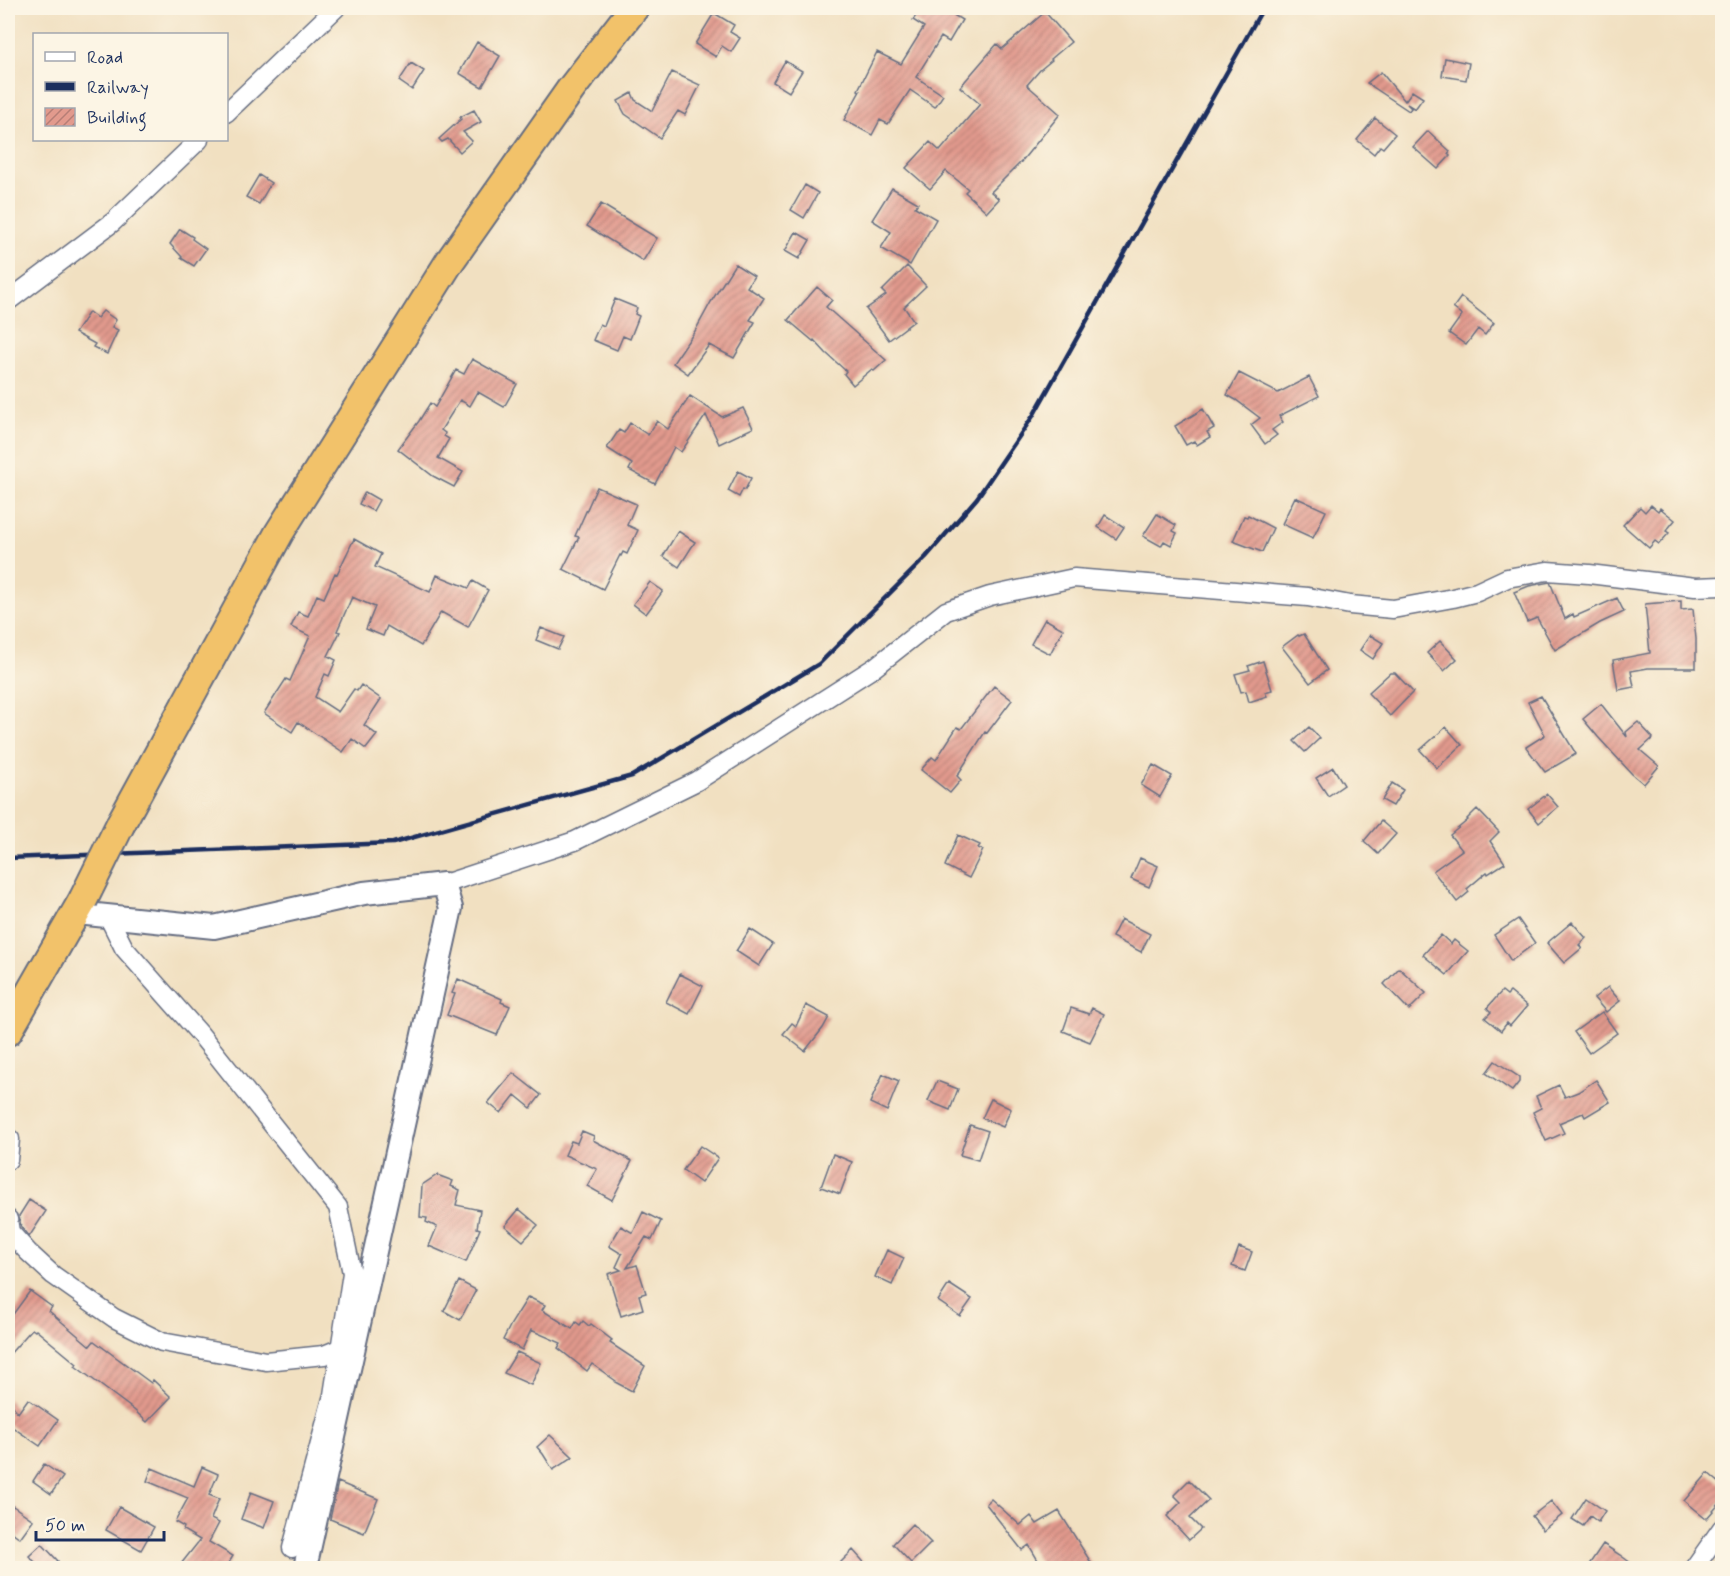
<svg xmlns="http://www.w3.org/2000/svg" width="1730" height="1576" font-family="Mynerve,sans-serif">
	<defs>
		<pattern id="building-hatch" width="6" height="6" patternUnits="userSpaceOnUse" patternTransform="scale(1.5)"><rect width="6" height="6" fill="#e29a8d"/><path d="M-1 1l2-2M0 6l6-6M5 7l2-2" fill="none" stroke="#b67e76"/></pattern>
	</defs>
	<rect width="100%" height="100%" fill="#fcf5e5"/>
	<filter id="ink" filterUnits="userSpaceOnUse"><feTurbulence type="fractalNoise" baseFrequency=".0167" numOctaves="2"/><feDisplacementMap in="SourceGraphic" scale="12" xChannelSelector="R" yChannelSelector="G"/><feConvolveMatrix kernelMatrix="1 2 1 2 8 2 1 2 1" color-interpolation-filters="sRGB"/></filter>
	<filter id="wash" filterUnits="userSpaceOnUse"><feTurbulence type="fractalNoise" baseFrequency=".008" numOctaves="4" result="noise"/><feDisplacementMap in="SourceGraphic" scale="24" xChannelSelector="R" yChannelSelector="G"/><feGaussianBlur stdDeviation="1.35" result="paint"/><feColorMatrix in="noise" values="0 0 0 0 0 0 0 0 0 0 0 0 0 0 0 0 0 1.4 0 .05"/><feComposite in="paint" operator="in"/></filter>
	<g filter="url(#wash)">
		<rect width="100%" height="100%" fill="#f1e0c1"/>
		<g id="blocks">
			<!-- building -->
			<path fill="url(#building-hatch)" d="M921,8h21l20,12 -13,22 -8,-5 -25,40 27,18 -8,12 -25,-17 -22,34 -8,-4 -8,15 -28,-15 16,-29 -2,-1 19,-38 24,12 23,-37 -11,-7z
				M1045,12l26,30 -20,17 1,1 -12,10 -13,15 33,29 -39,48 -30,30 8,7 -12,13 -22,-20 3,-3 -22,-18 -16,18 -24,-21 24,-26 10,9 40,-47 -20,-17 37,-43 5,5z
				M714,13l20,12 -4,7 10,6 -9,14 -9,-6 -6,11 -21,-13z
				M477,42l23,14 -18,31 -23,-14z
				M1445,58l24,5 -3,17 -24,-4z
				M785,61l17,10 -13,21 -16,-10z
				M411,63l13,8 -12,19 -13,-9z
				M672,72l28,13 -15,30 -7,-4 -18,27 -35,-24 -7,-13 14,-8 3,7 17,11z
				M1381,72l24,29 7,-10 11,7 -8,11 -8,-5 4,4 -2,3 -42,-28z
				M474,110l7,12 -18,10 9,9 -12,11 -12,-13 -6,3 -3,-3 22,-20 -1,-2z
				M1375,118l20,16 -12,14 -3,-2 -6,8 -17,-14z
				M1428,131l22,20 -2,3 2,2 -12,13 -25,-22z
				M259,175l12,8 -12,21 -13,-7z
				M805,185l13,8 -14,25 -13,-8z
				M892,188l26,15 -3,4 21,12 -26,46 -29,-17 10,-16 -19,-12z
				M601,204l56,34 -14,23 -56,-35z
				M180,229l13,8 -1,2 14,10 -12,17 -13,-8 1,-1 -12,-13z
				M796,232l14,8 -11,19 -14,-8z
				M735,264l19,12 -7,11 17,11 -14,22 5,2 -21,36 -25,-13 -21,29 -15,-11 22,-32 16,-29z
				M907,266l19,20 -22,21 10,14 -25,19 -23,-31 20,-14 -4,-4z
				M817,287l15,13 -6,7 60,53 -12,11 -2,-2 -19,16 -9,-11 2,-3 -20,-18 -12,-13 -1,1 -25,-21z
				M1461,297l33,26 -9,12 -7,-6 -12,16 -17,-12 13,-18 -9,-7z
				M615,299l22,9 -2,6 4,2 -9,23 -7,-3 -6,14 -24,-10 7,-16 4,2z
				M103,311l13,9 -4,7 6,3 -11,24 -14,-7 2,-3 -20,-11 14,-21 8,6z
				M472,359l45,25 -13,23 -26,-15 -8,14 -10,-6 -19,30 4,3 -1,3 5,3 -11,19 25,14 -9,15 -21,-11 -35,-27 21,-28 11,-18 5,4 21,-37 8,4z
				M1239,373l39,20 31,-16 10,19 -40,20 4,6 -11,8 5,5 -12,9 -14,-19 9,-7 -24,-18 -9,-5z
				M690,396l32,21 21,-9 10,20 -34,16 -13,-29 -25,37 -7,-5 -19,37 -26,-14 3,-6 -25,-16 12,-18 5,3 6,-10 18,12 9,-14 11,8z
				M1203,409l11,19 -7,4 3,5 -13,8 -3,-4 -8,4 -11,-19z
				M738,471l13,7 -6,12 -2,-1 -4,8 -11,-6z
				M597,487l39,17 -9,21 11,5 -11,24 -4,-2 -2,4 -1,-1 -17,34 -40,-20 16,-32 -4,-1z
				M365,492l14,8 -6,11 -14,-7z
				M1295,497l31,14 -13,27 -31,-14z
				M1651,505l7,6 2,-3 15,12 -9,11 3,2 -10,11 -4,-3 -6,7 -26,-23 17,-18 5,5z
				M1157,514l19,11 -3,6 4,2 -6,12 -7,-4 -3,5 -18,-10z
				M1105,515l19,12 -8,12 -18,-12z
				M1248,515l25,13 -11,24 -29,-11 11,-25 3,1z
				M678,531l17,11 -16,25 -16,-11z
				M354,539l27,15 -6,13 55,25 7,-17 32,13 4,-7 15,9 -20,37 -27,-15 -20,34 -34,-20 -4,10 -17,-7 9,-22 -23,-10 -15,34 3,1 -12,24 8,4 -7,16 -4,-2 -10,23 23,15 16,-23 3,2 4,-6 20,14 -17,26 13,10 -11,14 -14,-10 -9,13 -45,-30 -6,10 -28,-19 22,-34 4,2 20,-45 -19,-9 7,-15 10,4 9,-21 7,3 11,-25 2,1z
				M650,582l13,9 -17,23 -13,-10z
				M1550,582l15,37 8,-5 1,3 43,-19 7,14 -24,11 -45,27 -18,-32 -10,4 -13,-30 15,-6z
				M1681,601v9l12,-1 3,30v29h-48l-17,3 3,16 -16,3 -5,-30 37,-7 -5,-49z
				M1045,619l18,10 -13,25 -19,-10z
				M541,628l23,9 -6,12 -22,-9z
				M1304,634l23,36 -17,13 -28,-36 16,-12 1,1z
				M1370,635l13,8 -10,16 -13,-9z
				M1440,641l17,18 -13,12 -17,-18z
				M1263,661l9,29 -7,2 2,4 -18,6 -3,-11 -5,1 -6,-18 15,-4 -2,-4z
				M1390,673h5l18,19 -23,24 -22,-23z
				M994,686l18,14 -25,33 -2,-1 -28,44 4,4 -11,13 -29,-23 11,-13 4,3 21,-33 4,2z
				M1541,696l35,58 -31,18 -19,-25 19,-12 -17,-33z
				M1601,704l26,33 -1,-5 12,-10 15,16 -13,12 19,16 -15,18 -12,-10 -34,-37 -15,-18z
				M1309,727l11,11 -15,14 -11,-11z
				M1446,727l16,18 -25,23 -17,-18z
				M1153,765l19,11 -12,21 -19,-12z
				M1333,767l11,18 -16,11 -12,-18z
				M1392,783l11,7 -10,16 -11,-6z
				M1547,794l11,13 -19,16 -11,-14z
				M1477,809l22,23 -9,9 15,22 -17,11 -1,-2 -20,17 2,3 -12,10 -24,-31 29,-21 -12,-15 18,-15 -1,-1z
				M1381,821l15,13 -18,20 -14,-13z
				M958,835l22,10 -2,3 5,2 -14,28 -24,-12z
				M1140,858l18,8 -9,21 -18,-8z
				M1121,919l29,15 -9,18 -29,-15z
				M1518,919l17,24 -24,18 -17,-26z
				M1572,922l14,16 -7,7 3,3 -18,15 -17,-20z
				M750,929l23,15 -14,22 -23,-15z
				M1441,935l10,9 3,-4 14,11 -21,24 -24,-20z
				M1399,968l27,25 -17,17 -25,-26z
				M680,974l23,12 -14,28 -23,-12z
				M458,979l44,20 -1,3 9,4 -13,29 -50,-20 8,-21 -3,-1z
				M1608,987l12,14 -14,11 -12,-14z
				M1502,991l5,4 3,-3 17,14 -17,20 -3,-3 -6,8 -16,-13 6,-6 -4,-4z
				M806,1005l23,12 -6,11 -18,23 -22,-17 9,-11 4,3z
				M1071,1008l18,6 3,-6 12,6 -14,28 -27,-11z
				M1602,1012l15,21 -28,20 -15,-21z
				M1495,1061l24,16v5l-7,9 -26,-18z
				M513,1073l28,22 -10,13 -16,-13 -14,18 -13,-10z
				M883,1074l16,7 -12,30 -17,-8z
				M1596,1080l14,22 -25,15 -2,-4 -24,10 5,10 -18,8 -13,-29 8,-4 -5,-12 23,-11 6,12 13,-5z
				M937,1081l21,8 -8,21 -22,-9z
				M991,1099l20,10 -8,18 -21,-9z
				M970,1125l18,6 -10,29 -18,-5z
				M582,1131l12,5 -1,4 39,21 -20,39 -25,-14 10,-17 -32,-14 6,-14 6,2z
				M700,1146l18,12 -17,25 -18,-13z
				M833,1154l19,8 -12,32 -19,-7z
				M437,1175l16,6 -2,5 9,4 -4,15 24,5 -3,18 3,1 -14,33 -37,-16 8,-19 -11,-5 1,-4 -7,-1 2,-32z
				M29,1200l17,11 -17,26 -8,-10 -2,-11z
				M519,1209l19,16 -15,16 -18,-15z
				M643,1212l18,9 -9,19 -6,-3 -19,31 10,-3 9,28 -7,2 4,14 -22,7 -13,-42 13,-4 -5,-3 6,-13 -13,-8 12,-20 12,7z
				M1239,1247l13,5 -7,19 -13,-5z
				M887,1250l17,8 -12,27 -17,-8z
				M459,1281l17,9 -16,30 -16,-9z
				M949,1284l23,15 -12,17 -22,-15z
				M30,1291l22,16 -3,4 41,35 4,-5 57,42 2,-3 18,17 -24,25 -13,-12 -59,-44 2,-2 -41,-34 -1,1 -3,-2 -24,27v-35z
				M528,1297l17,8 -3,5 30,19 4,-7 4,3 3,-4 6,5 2,-2 21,16 -2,3 35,23 -13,25 -17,-9 1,-1 -24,-17 -5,7 -29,-23 3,-5 -30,-13 -9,20 -19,-10 8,-16z
				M517,1352l24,11 -10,22 -27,-12z
				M8,1399l10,14 10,-14 30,21 -18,26 -32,-22z
				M550,1435l23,22 -20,13 -10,-16 -6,-7z
				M44,1464l19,13 -12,17 -18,-13z
				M202,1467l16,7 -9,21 10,4 -8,20 8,4 -10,19 24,14 -8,13h-48l23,-29 -17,-10 1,-3 -9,-5 13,-24 -41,-17 5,-13 42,18z
				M1708,1473l14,12v16l-16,18 -22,-18z
				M1189,1480l20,20 -19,18 11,11 -12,11 -22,-24 14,-14 -7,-7z
				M338,1482l40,17 -14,34 -34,-14z
				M251,1492l23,9 -10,27 -23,-9z
				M1586,1498l19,13 -7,11 -8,-6 -7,10 -11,-7z
				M991,1499l29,26 11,-9 6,8 22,-13 36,58h-52l-14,-24 -7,5 -36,-46z
				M1551,1501l11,14 -19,15 -11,-14z
				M13,1506l20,14 -13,18 -12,-9v-16z
				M119,1507l35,20 -13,23 -35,-20z
				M912,1524l19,19 -20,20 -18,-19z
				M42,1544l16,17 -8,8h-8l-13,-13z
				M1603,1544l17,11 19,14h-53z
				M853,1550l17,19h-36z"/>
		</g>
	</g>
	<g filter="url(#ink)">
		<use href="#blocks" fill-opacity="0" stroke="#666d81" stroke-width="1.5"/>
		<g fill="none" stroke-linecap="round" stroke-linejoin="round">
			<defs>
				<path id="minor" d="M226,113l110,-105
					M8,301l105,-79 86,-82
					M444,884l131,-43 122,-60 178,-114 71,-56 44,-15 84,-18 234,19 42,8 43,4 60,-11 24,-6 30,-14 40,-7 42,3 106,13 27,-1
					M108,916l16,32 76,86 138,173 14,66 -19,122 -41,153
					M8,1160l2,-21
					M8,1219l2,13 18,20 25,23 61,43 48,24 104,19 58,-6 17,-7
					M1694,1568l28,-40"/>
				<path id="tertiary" d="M77,913l137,14 150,-34 80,-9 7,24 -146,660"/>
				<path id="trunk" d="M121,823l158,-290 171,-272 121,-172 63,-81
					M8,1031l75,-131"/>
			</defs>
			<!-- minor casing -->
			<use href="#minor" stroke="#666d81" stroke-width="21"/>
			<!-- tertiary casing -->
			<use href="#tertiary" stroke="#666d81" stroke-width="26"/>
			<!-- trunk casing -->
			<use href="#trunk" stroke="#666d81" stroke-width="32"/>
			<!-- minor -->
			<use href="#minor" stroke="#fff" stroke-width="18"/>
			<!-- tertiary -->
			<use href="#tertiary" stroke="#fff" stroke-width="22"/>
			<!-- trunk -->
			<use href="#trunk" stroke="#f2c26a" stroke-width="28"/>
			<!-- rail -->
			<path stroke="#1b2f5e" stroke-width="4.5" d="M8,858l385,-15 239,-67 187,-112 107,-107 51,-59 56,-82 230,-408"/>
			<defs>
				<path id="trunk-bridge" d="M83,900l38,-77"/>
			</defs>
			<!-- trunk-bridge casing -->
			<use href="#trunk-bridge" stroke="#666d81" stroke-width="32" stroke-linecap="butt"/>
			<!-- trunk-bridge -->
			<use href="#trunk-bridge" stroke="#f2c26a" stroke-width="28"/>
		</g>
	</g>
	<!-- margin -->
	<rect width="1730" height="1576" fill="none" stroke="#fcf5e5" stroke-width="30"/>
	<!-- legend -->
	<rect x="33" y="33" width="195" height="108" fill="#fcf5e5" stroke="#a2a6af" stroke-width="1.5"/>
	<rect x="45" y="52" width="30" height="9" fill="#ffffff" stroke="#a2a6af" stroke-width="1.5"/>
	<text x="87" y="63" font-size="18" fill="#1b2f5e">Road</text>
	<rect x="45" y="82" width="30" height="9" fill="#1b2f5e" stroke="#a2a6af" stroke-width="1.5"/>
	<text x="87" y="93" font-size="18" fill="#1b2f5e">Railway</text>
	<rect x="45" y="108" width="30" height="18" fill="url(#building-hatch)" stroke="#a2a6af" stroke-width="1.5"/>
	<text x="87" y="123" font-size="18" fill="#1b2f5e">Building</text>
	<!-- scale -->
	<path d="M36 1531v9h128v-9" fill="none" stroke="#1b2f5e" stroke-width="3"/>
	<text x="45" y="1531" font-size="18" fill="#1b2f5e" stroke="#fcf5e5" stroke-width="4.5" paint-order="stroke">50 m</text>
</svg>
